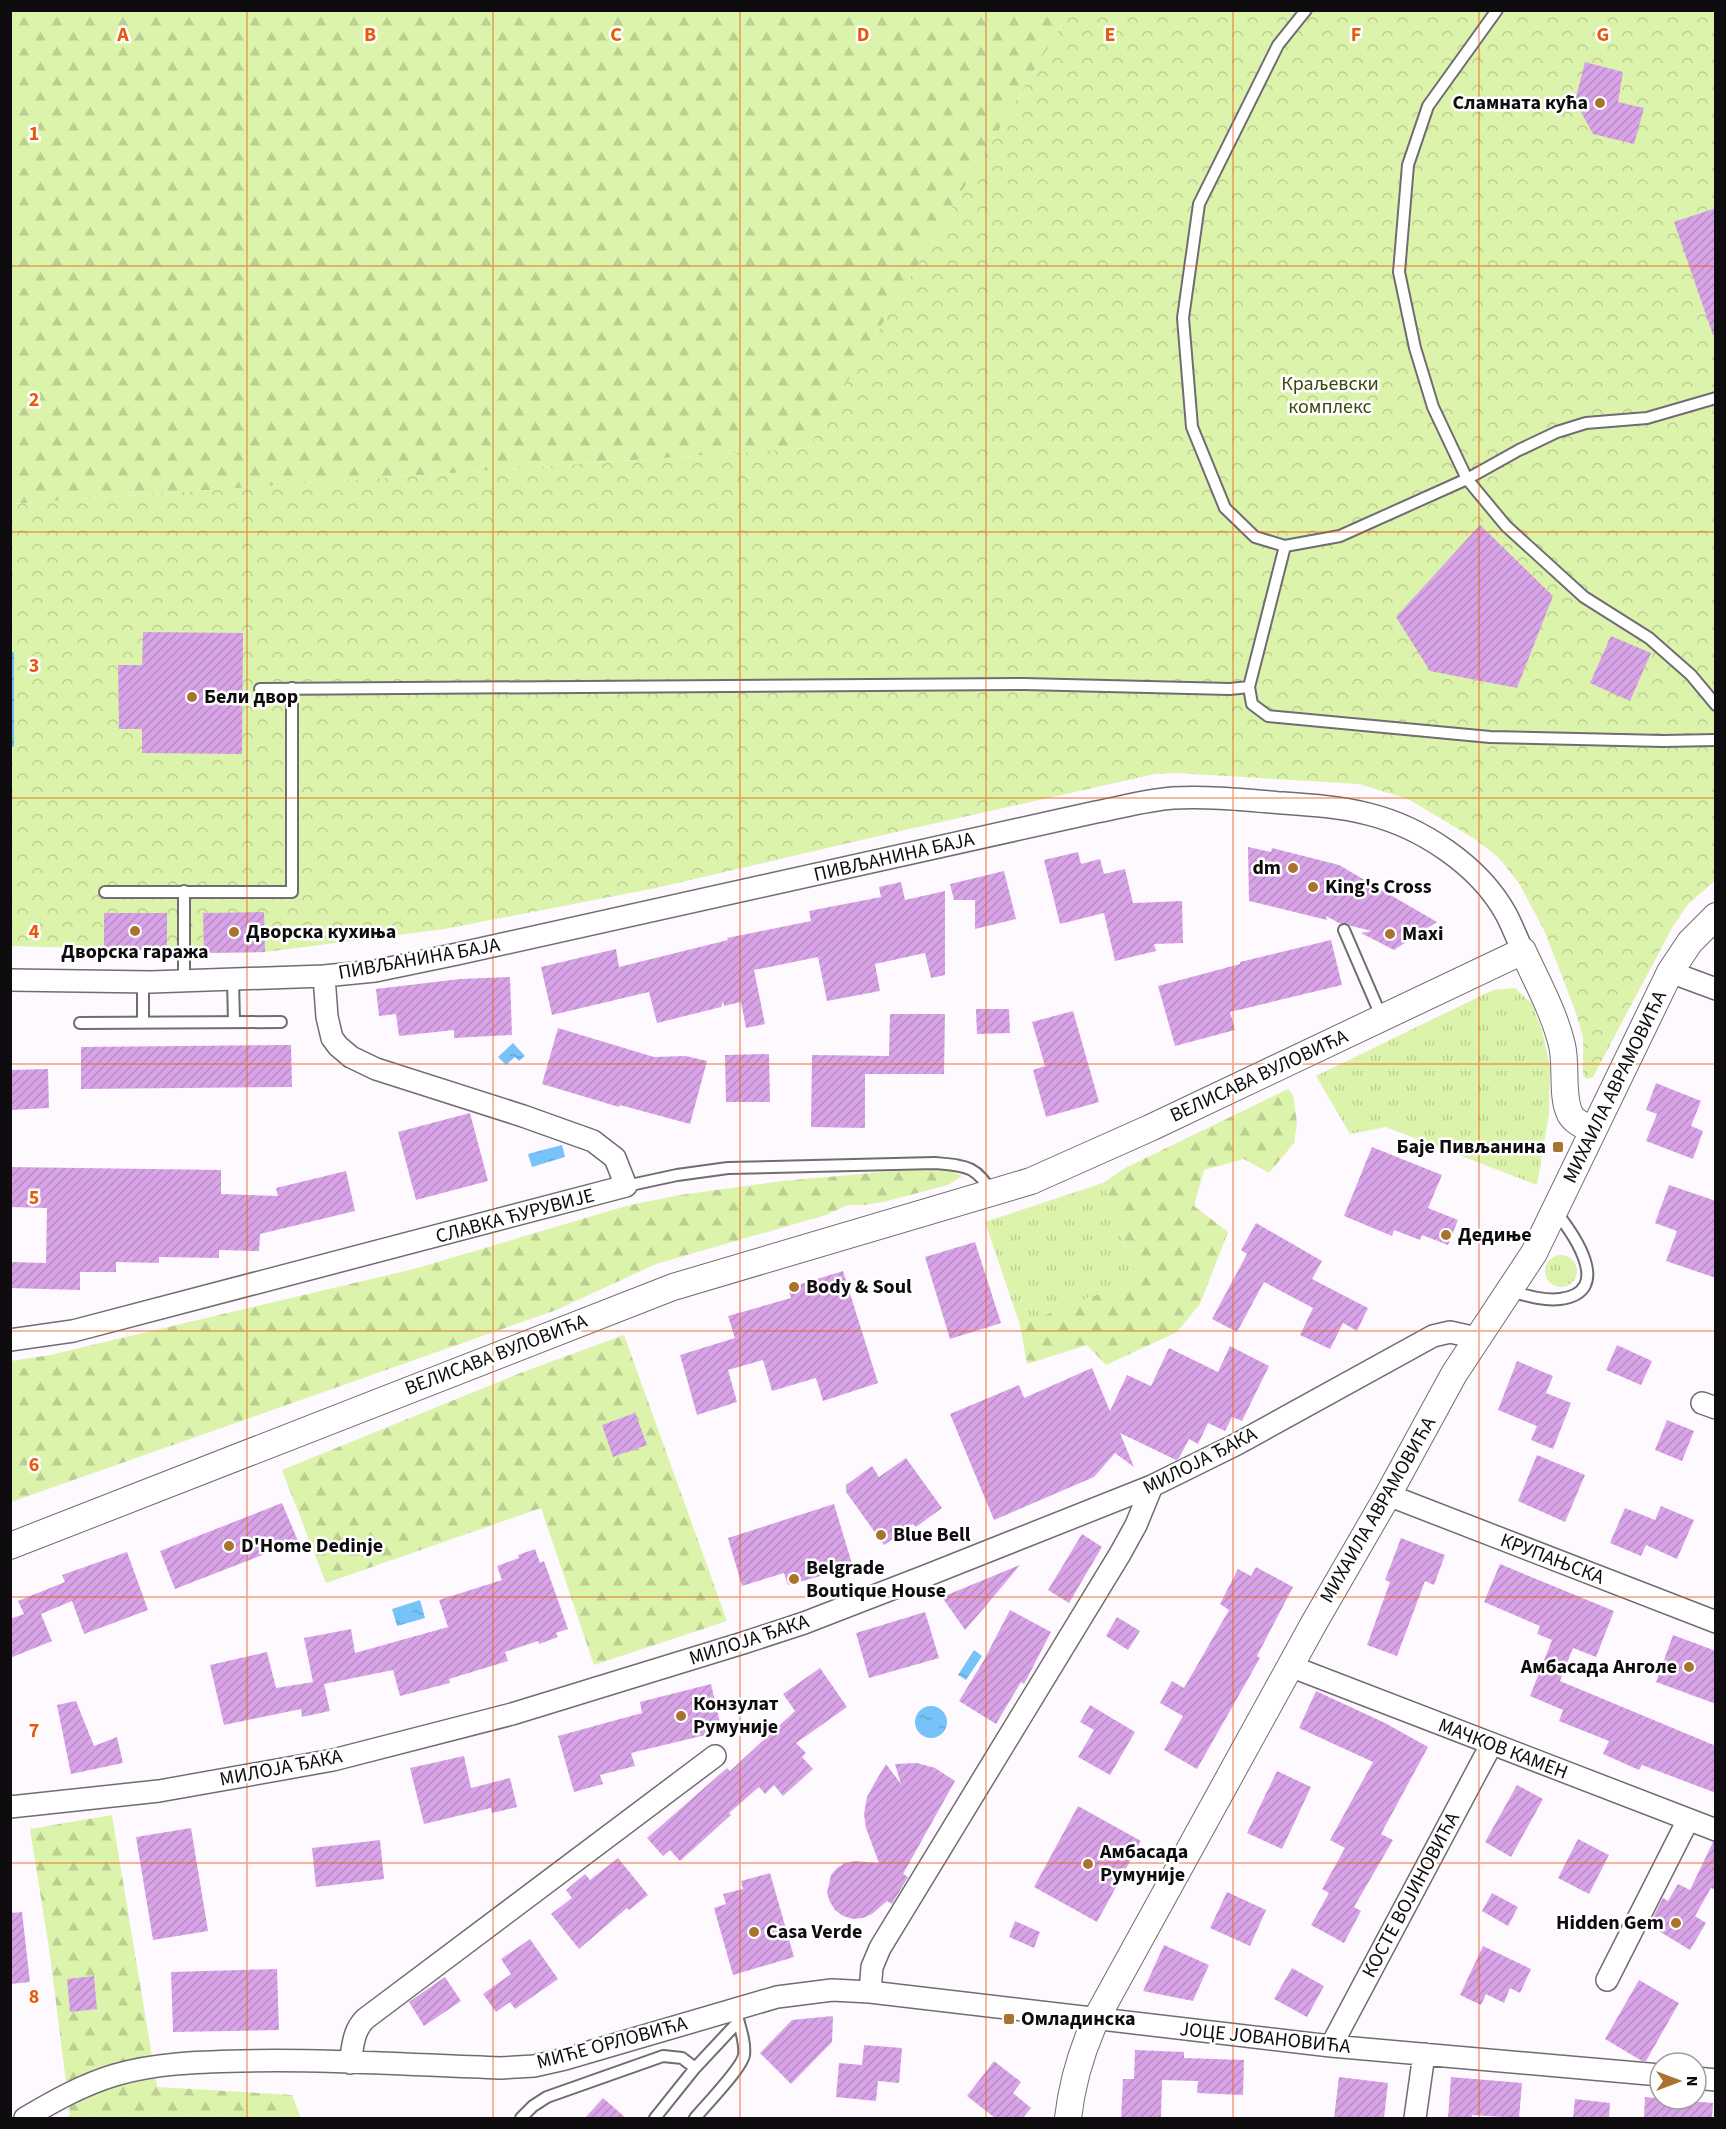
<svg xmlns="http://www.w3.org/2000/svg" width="1726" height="2129" font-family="'Source Sans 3',sans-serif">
	<defs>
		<pattern id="grass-tufts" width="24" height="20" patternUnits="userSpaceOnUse" patternTransform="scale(1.5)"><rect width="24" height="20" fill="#dcf3ab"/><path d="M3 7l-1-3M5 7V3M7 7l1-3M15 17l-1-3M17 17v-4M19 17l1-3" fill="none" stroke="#bccf92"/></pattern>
		<pattern id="forest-firs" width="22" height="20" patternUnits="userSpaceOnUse" patternTransform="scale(1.5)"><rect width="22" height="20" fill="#dcf3ab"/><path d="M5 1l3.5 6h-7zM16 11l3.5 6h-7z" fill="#bccf92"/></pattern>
		<pattern id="park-crowns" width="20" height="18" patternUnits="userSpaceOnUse" patternTransform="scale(1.5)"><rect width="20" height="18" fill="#dcf3ab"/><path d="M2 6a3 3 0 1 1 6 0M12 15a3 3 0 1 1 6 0" fill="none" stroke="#bccf92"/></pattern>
		<pattern id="water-ripples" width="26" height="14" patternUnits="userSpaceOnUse" patternTransform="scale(1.5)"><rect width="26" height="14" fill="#77c3f9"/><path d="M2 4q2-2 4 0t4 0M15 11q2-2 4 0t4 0" fill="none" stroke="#66a6d4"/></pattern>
		<pattern id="building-hatch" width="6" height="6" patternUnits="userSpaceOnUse" patternTransform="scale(1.5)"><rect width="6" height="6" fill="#d9a4e7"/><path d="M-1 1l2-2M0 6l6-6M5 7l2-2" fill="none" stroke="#b98cc5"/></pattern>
	</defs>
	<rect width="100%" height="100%" fill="#fdf9fe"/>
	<!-- grass -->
	<path fill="url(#grass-tufts)" d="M1515,988l17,16 10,26 8,37 -1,48 -12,70 -151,-58 -36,7 -34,-58 177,-86z
		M1103,1183l34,96 -117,46 -35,-103z
		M1545 1271a16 16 0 1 1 32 0a16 16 0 1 1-32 0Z"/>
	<!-- forest -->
	<path fill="url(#forest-firs)" d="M11,11h1059l-262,437 -797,56z
		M1288,1089l5,6 4,28 -3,20 -25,30 -25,-14 -40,11 -10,36 34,26 -28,72 -23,28 -71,33 -19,-20 -60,19 -7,-39 117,-46 -34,-96 22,-15z
		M929,1168l20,2 13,6 -14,9 -65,17 -19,3h-16l-22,10 -170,49 -100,46 -545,192v-141l39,-6 364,-86 212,-63 54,-11 102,-14z
		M624,1335l103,286 -133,44 -53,-157 -215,75 -44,-113 241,-98z
		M112,1815l45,272 135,8 9,23h-234l3,-4 -20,-159 -20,-126z"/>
	<!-- park -->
	<path fill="url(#park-crowns)" d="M1070,11h645v870l-27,23 -16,24 -79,149 -6,2 -4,-3v-39l-7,-24 -31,-81 -26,-49 -21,-26 -23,-18 -67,-40 -49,-15 -183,-11 -21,1 -259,58 -240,56 -211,41 -180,23 -61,1 -20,-2 -173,-5v-442l797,-56z"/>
	<!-- water -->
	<path fill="url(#water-ripples)" d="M10,652h4v95h-4z
		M513,1043l12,13 -6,5 -4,-4 -9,8 -8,-8z
		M562,1145l3,12 -33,10 -4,-13z
		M420,1600l5,18 -28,8 -5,-17z
		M974,1650l8,6 -16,24 -8,-5z
		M915 1722a16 16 0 1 1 32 0a16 16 0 1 1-32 0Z"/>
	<!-- building -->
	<path fill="url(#building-hatch)" d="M1585,62l38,10 -5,30 26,6 -10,36 -41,-10 -18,-33z
		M1716,208v127h-3l-39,-113z
		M1480,525l73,71 -36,92 -87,-17 -34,-54z
		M143,632l100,1 -1,121 -100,-1v-24h-23l-1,-64h24z
		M1611,636l40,17 -21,48 -40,-18z
		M1248,847l23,5 1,-4 67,17 98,57 -43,28 -33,-17 11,-2 -33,-8 -13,-7 1,4 -78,-19z
		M1078,852l3,12 19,-5 4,15 21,-5 8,34 49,-2 1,42 -29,1 2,7 -41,10 -11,-48 -44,11 -16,-64z
		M1004,871l12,48 -41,10v-29h-21l-4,-16z
		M901,882l4,18 40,-9v84l-14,3 -6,-25 -50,11 5,27 -53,10 -9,-44 -64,13 11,54 -19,4 -5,-26 -17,4 -1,-5 -2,6 -64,16 -8,-31 -97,23 -11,-48 75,-18 3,18 109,-27 -1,-2 84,-17 -2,-10 72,-14 -2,-10z
		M264,912l1,40 -61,1 -1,-40z
		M104,913h63v37h-63z
		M1331,940l11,45 -112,27 5,18 -60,16 -17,-60 82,-22v-2z
		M510,977l2,58 -58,3v-8l-55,6 -3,-22 -17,2 -3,-27 84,-10z
		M976,1009h33l1,24 -33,1z
		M1073,1011l26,91 -53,15 -13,-47 12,-4 -13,-44z
		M890,1014h55l-1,60h-79v54l-54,-1 1,-72 77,1z
		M558,1028l96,29 32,-1 21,5 -17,63 -70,-19 -1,2 -77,-23z
		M291,1045l1,42 -211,2v-42z
		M769,1054l1,48h-44l-1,-47z
		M48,1069l1,39 -39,2v-40z
		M1656,1083l45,18 -10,25 12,5 -10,28 -47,-18 11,-27 -11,-4z
		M470,1113l18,68 -72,19 -18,-68z
		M1372,1147l70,28 -14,33 30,12 -10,25 -26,-10 -2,5 -26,-10 -2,6 -48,-20z
		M10,1167l211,3v24l57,2 -2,-8 70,-17 9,40 -95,23 -1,17 -40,-1v8l-60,-1v6l-43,-1v10h-36v18l-70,-2v-26l36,1 1,-55 -37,-1z
		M1669,1185l47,16v77l-50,-17 11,-30 -22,-8z
		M1256,1223l66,38 -10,18 56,29 -11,23 -14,-8 -13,26 -30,-14 13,-27 -49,-26 -27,50 -25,-13 35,-65 -6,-4z
		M975,1242l26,81 -51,16 -25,-82z
		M843,1271l35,112 -55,18 -7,-23 -44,13 -9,-31 -35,10 9,32 -40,13 -17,-60 55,-17 -7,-22 63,-18 -3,-10z
		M1617,1345l35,16 -11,24 -35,-15z
		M1230,1346l39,20 -27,55 -10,-4 -7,14 -17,-8 -10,21 -9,-5 -10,19 -3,2 -56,-27 14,34 -19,-14 -21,24 -100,43 -44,-106 69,-29 5,13 68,-30 18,43 17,-36 24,11 18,-38 49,24z
		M1517,1361l36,15 -7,17 25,10 -18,46 -22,-9 6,-14 -39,-16z
		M635,1413l12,32 -34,12 -11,-32z
		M1667,1420l27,11 -12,30 -27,-11z
		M1537,1455l48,20 -20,47 -47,-21z
		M906,1458l36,50 -26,19 -3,-3 -29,21 -38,-53v-7l26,-19 7,11z
		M282,1503l16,38 -123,48 -15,-38z
		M834,1504l19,63 -65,18 -4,-12 -42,13 -14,-48z
		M1661,1506l33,14 -17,39 -31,-14 -5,11 -31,-13 15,-35 30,12z
		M1082,1534l20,13 -33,56 -21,-13z
		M1401,1538l44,17 -11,30 -9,-4 -28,75 -30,-11 23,-63 -5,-2z
		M535,1549l5,14 4,-2 24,68 -12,4 2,4 -19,7 -1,-3 -33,11 3,9 -59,18 1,4 -50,13 -7,-26 -69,14 6,27 -28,6 -1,-8 -77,16 -14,-60 57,-13 9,36 37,-6 -9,-44 47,-9 4,24 93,-26 -9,-27 63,-20 -5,-14 22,-8 -1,-3z
		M127,1552l21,58 -64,24 -12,-33 -31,13 11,27 -42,17v-39l14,-5 -6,-13 47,-19 -3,-7z
		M1500,1564l114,47 -18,46 -23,-9 -13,33 156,65v47l-74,-28 -3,5 -36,-16 6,-13 -50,-20 4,-11 -33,-14 22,-56 -15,-6 3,-8 -56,-24z
		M1020,1565l-36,43 -19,22 -23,-33z
		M1256,1567l37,20 -36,69 3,2 -63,111 -33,-19 19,-34 -23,-13 12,-22 12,7 45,-78 -9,-6 18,-35 13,7z
		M1010,1610l41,22 -27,52 -3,-2 -25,42 -37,-23 25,-41z
		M925,1612l14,46 -70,20 -13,-45z
		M1117,1617l23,14 -12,19 -22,-14z
		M1673,1635l43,16v53l-60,-22z
		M820,1668l27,39 -51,36 10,10 -4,4 11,12 -30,27 -9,-11 -9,9 -6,-7 -30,26 2,2 -51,46 -10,-11 -7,6 -16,-18 80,-70 3,3 65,-60 -12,-17z
		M711,1684l11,47 -91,22 4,13 -35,9 3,9 -29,8 -16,-56 84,-23 -2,-11z
		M1316,1691l69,32 43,24 -47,87 12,6 -39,67 7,4 -17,32 -33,-18 18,-32 -7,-4 23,-41 -15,-8 43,-78 -74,-34z
		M76,1701l18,45 23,-9 6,26 -52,11 -14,-69z
		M1090,1705l45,27 -25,43 -32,-18 16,-27 -14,-8z
		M464,1756l7,32 39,-10 7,29 -25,6 -1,-5 -67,16 -14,-56z
		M917,1763l18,5 20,13 -52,93 5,3 -16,27 -5,-3 -15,13 -9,4 -10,1 -10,-3 -8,-6 -5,-8 -3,-9 4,-18 6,-7 8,-5 9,-2 25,2 -13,-35 -2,-14 3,-17 7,-13 12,-20 15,20 -6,-20z
		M1277,1771l34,16 -29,62 -35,-16z
		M1517,1785l26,14 -32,58 -26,-15z
		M1078,1806l63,35 -44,81 -63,-35z
		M191,1828l17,103 -55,9 -17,-103z
		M1578,1839l31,16 -20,39 -31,-16z
		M380,1840l4,39 -68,8 -4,-39z
		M1713,1842h3v48l-5,-2 -16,28 11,7 -16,27 -41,-25 14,-27 5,3 10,-17 12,6z
		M618,1858l30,37 -19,15 -2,-2 -48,41 -28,-35 21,-16 -6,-8 19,-16 5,6z
		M770,1873l24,84 -61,18 -19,-67 12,-4 -3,-10 20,-5 -2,-8z
		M1227,1892l39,18 -16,36 -40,-18z
		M1492,1893l26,14 -10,19 -26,-15z
		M22,1912l8,70 -20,2v-71z
		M1015,1921l25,11 -6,16 -25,-11z
		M530,1939l28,40 -43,30 -5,-7 -14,10 -13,-18 28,-20 -10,-15z
		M1164,1945l45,20 -16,36 -50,-10z
		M1483,1946l48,23 -11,24 -10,-5 -6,15 -18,-9 -5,11 -21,-10z
		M1292,1968l32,18 -17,31 -33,-18z
		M277,1969l2,61 -106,2 -2,-60z
		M94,1976l3,33 -27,3 -3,-33z
		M445,1977l16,24 -37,25 -15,-24z
		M1639,1980l40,23 -33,58h-4l-37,-22z
		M833,2016l-1,26 -41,42 -31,-31 32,-33z
		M864,2045l38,3 -3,35 -21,-2 -2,20 -40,-4 3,-34 23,2z
		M1135,2050l49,2v6l60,2 -1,35 -46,-2 1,-12 -36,-1 -1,38h-40l2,-39h11z
		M994,2061l27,21 -8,11 18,15 -8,10h-28l-28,-22z
		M1339,2077l49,6 -4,35h-50z
		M1451,2077l71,6 -3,35 -47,-3v3h-24z
		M1645,2097l68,6 -1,15h-68z
		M603,2098l23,20h-41z
		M1575,2099l35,4 -1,15h-36z"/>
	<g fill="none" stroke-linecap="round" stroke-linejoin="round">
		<defs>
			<path id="service" d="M1716,398l-69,20 -61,5 -29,9 -38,18 -52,29 39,47 78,71 65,41 42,37 25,30
				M1285,546l55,-10 127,-57 -34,-72 -18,-59 -16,-76 9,-107 20,-59 69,-96
				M1249,687l36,-141 -30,-9 -30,-29 -33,-81 -9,-109 16,-114 79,-159 28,-35
				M260,689l764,-5 206,5 19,-2 3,17 16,12 222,21 173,4 53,-1
				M184,891v90
				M105,892h187v-204
				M1344,930l38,88
				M233,980l1,42
				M143,982v40
				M80,1023l201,-1
				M626,1186l51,-11 51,-7 207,-5c30,3 42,2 57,31
				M1509,1291c16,4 34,10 51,8 55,-7 13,-66 -5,-88
				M521,2118l12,-12 14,-9 116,-41 19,2 13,10
				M655,2118l40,-50 43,-46
				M695,2118c10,-12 47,-50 49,-63 2,-14 -6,-33 -9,-47"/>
			<path id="minor" d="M1670,972l46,17
				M10,980l141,2 173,-6 51,-5 82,-17 639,-142c26,-5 51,-12 77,-14 36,-2 73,2 109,5 29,2 59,4 86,11 53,13 111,51 138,100 6,11 11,25 17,37
				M10,1340l63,-9 553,-145 -11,-28 -22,-17 -70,-25 -147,-47 -25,-12 -13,-11 -6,-8 -5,-21 -3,-41
				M1702,1403l14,5
				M1388,1495l328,127
				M1290,1666l426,164
				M10,1807l149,-16 174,-31 179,-46 231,-71 61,-20 124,-48 224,-89 85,-42 196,-108 17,-4 27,6
				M1607,1980l81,-160
				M870,1992l2,-25 8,-19 240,-394 16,-29 16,-39
				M1331,2046l160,-301
				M350,2063c3,-17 3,-32 15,-44l350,-263
				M1696,2078l20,2
				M25,2118c29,-17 57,-33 90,-43 41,-12 83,-13 126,-14 86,-2 173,4 260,7l33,-2 31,-7 212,-62 55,-7 38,2 461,54 329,29
				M1415,2118l9,-64"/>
			<path id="tertiary" d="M10,1546l663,-259 358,-106 119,-53 373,-177c14,31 31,61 39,94 5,21 -1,51 8,69 4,8 15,12 22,16
				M1068,2118c4,-35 13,-66 28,-99l218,-396 74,-128 66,-121 80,-121 136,-281 20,-30 26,-26"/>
		</defs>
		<!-- service casing -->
		<use href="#service" stroke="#706c71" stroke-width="14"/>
		<!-- minor casing -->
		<use href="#minor" stroke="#706c71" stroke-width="24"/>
		<!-- tertiary casing -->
		<use href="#tertiary" stroke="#706c71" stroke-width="28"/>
		<!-- service -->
		<use href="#service" stroke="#fff" stroke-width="10"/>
		<!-- minor -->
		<use href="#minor" stroke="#fff" stroke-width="21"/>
		<!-- tertiary -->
		<use href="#tertiary" stroke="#fff" stroke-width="26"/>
	</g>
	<!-- grid -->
	<path fill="none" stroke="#e8590c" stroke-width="1.5" stroke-opacity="0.55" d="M247,10v2108M493,10v2108M740,10v2108M986,10v2108M1233,10v2108M1479,10v2108M10,266h1706M10,532h1706M10,798h1706M10,1064h1706M10,1331h1706M10,1597h1706M10,1863h1706"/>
	<!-- markers -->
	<g fill="#aa722f" stroke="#fff" stroke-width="2">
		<circle cx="1600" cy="103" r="6"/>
		<circle cx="192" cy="697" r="6"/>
		<circle cx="1293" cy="868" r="6"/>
		<circle cx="1313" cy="887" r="6"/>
		<circle cx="135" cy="931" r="6"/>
		<circle cx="234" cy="932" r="6"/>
		<circle cx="1390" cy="934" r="6"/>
		<rect x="1552" y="1141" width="12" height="12" rx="3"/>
		<circle cx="1446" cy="1235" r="6"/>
		<circle cx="794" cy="1287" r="6"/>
		<circle cx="881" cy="1535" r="6"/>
		<circle cx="229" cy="1546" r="6"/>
		<circle cx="794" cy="1579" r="6"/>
		<circle cx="1689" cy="1667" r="6"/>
		<circle cx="681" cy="1716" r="6"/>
		<circle cx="1088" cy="1864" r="6"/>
		<circle cx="1676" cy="1923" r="6"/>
		<circle cx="754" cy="1932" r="6"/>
		<rect x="1003" y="2013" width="12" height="12" rx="3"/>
	</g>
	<g text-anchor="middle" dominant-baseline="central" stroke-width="5" stroke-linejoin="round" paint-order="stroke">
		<!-- poi labels -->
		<g font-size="20" font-weight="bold" fill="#0e0c0e" stroke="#fff" text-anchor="start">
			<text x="1588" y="103" text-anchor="end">Сламната кућа</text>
			<text x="204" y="697">Бели двор</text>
			<text x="1281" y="868" text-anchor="end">dm</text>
			<text x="1325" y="887">King's Cross</text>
			<text x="246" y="932">Дворска кухиња</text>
			<text x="1402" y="934">Maxi</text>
			<text x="135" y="952" text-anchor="middle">Дворска гаража</text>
			<text x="1546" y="1147" text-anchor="end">Баје Пивљанина</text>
			<text x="1458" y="1235">Дедиње</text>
			<text x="806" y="1287">Body &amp; Soul</text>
			<text x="893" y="1535">Blue Bell</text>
			<text x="241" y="1546">D'Home Dedinje</text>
			<text x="806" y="1568">Belgrade<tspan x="806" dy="23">Boutique House</tspan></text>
			<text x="1677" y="1667" text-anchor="end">Амбасада Анголе</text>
			<text x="693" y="1704">Конзулат<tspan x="693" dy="23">Румуније</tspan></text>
			<text x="1100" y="1852">Амбасада<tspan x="1100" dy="23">Румуније</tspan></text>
			<text x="1664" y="1923" text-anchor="end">Hidden Gem</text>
			<text x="766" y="1932">Casa Verde</text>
			<text x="1021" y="2019">Омладинска</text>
		</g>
		<!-- park labels -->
		<g font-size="20" fill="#3b490e" stroke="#fff">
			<text x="1330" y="384">Краљевски<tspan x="1330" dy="23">комплекс</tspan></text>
		</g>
		<!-- street labels -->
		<g font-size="20" fill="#0e0c0e" stroke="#fff">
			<text transform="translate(894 857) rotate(-13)">ПИВЉАНИНА БАЈА</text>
			<text transform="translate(419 959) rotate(-10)">ПИВЉАНИНА БАЈА</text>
			<text transform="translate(1259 1076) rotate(-25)">ВЕЛИСАВА ВУЛОВИЋА</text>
			<text transform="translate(1615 1087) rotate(-64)">МИХАИЛА АВРАМОВИЋА</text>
			<text transform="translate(515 1216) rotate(-15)">СЛАВКА ЋУРУВИЈЕ</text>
			<text transform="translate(496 1355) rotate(-21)">ВЕЛИСАВА ВУЛОВИЋА</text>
			<text transform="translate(1200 1461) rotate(-27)">МИЛОЈА ЂАКА</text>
			<text transform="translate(1378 1510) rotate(-60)">МИХАИЛА АВРАМОВИЋА</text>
			<text transform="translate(1552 1559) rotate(21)">КРУПАЊСКА</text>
			<text transform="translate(749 1640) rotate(-18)">МИЛОЈА ЂАКА</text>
			<text transform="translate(1503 1749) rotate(21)">МАЧКОВ КАМЕН</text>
			<text transform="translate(281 1768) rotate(-11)">МИЛОЈА ЂАКА</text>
			<text transform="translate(1411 1895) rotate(-62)">КОСТЕ ВОЈИНОВИЋА</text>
			<text transform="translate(1265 2038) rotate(6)">ЈОЦЕ ЈОВАНОВИЋА</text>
			<text transform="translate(612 2043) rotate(-15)">МИЋЕ ОРЛОВИЋА</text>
		</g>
	</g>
	<g font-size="20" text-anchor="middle" font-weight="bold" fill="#e8590c" stroke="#fff" stroke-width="5" stroke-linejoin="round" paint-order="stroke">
		<text x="123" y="41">A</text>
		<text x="370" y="41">B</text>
		<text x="616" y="41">C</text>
		<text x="863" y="41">D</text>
		<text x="1110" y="41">E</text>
		<text x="1356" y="41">F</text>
		<text x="1603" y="41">G</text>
		<text x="34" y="140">1</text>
		<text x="34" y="406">2</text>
		<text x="34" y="672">3</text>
		<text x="34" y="938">4</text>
		<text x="34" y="1204">5</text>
		<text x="34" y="1471">6</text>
		<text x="34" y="1737">7</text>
		<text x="34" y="2003">8</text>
	</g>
	<!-- border -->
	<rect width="1726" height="2129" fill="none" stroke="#0e0c0e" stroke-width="24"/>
	<!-- north arrow -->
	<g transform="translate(1678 2081) rotate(90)"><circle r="28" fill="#ffffff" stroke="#9f9e9f" stroke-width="1.5"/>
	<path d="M0-4.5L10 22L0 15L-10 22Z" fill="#aa722f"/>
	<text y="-9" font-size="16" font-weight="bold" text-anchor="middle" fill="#0e0c0e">N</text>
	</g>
</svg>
